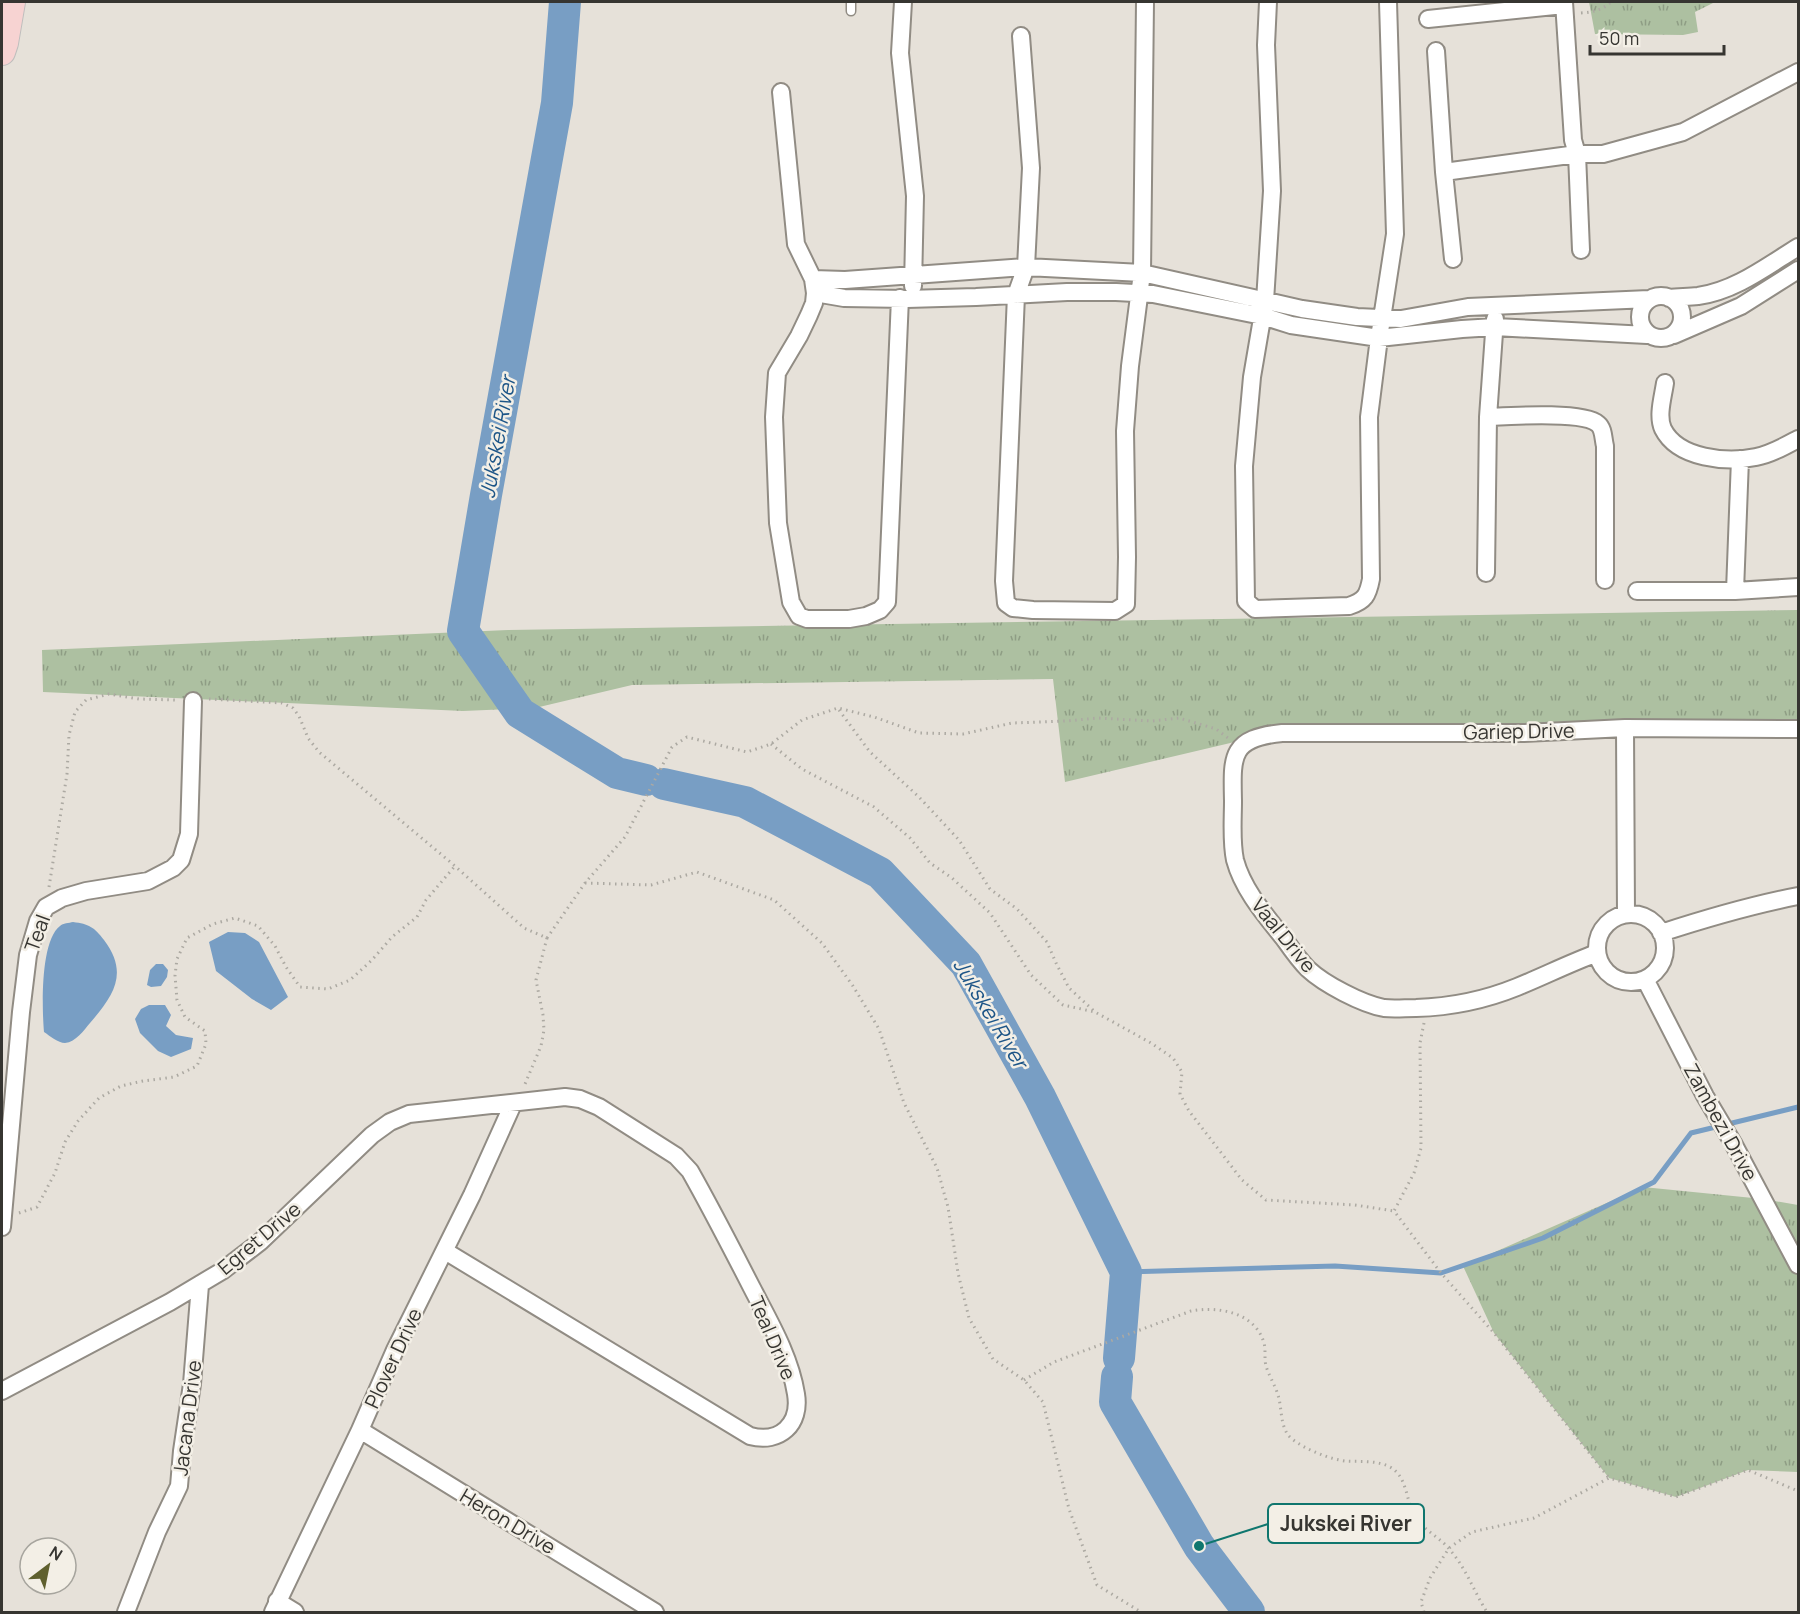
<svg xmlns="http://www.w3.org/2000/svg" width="1800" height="1614" font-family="Manrope,sans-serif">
	<defs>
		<pattern id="park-tufts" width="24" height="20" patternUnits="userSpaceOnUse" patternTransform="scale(1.5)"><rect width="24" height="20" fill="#adc0a1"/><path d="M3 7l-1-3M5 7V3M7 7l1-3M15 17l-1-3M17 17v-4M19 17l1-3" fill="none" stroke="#8e9d84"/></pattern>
	</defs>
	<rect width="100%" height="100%" fill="#e6e1d9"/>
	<!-- park -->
	<path fill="url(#park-tufts)" d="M1589,2h126l-20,10 3,20 -15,3 -88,-1z
		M1798,610v120l-538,6 -195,46 -12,-103 -421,6 -97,23 -72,3 -420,-19 -1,-42 466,-20z
		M1643,1187l120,12 35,6v267l-50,-2 -72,27 -67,-19 -115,-145 -31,-67z"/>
	<!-- water -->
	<path fill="#789ec4" d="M73,922c16,2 21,5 31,18 25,33 10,55 -14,83 -6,7 -14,19 -25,20 -7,0 -15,-7 -21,-11 -2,-23 -4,-91 16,-106 3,-3 9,-3 13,-4z
		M228,932l17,1 14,9 29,55 -17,13 -19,-11 -36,-28 -7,-29z
		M156,964h7l5,6 -1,7 -6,9 -10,1 -4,-2 3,-15z
		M149,1005h16l6,10 -5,11 10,9 17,3 -2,11 -20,8 -13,-6 -18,-18 -5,-14 6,-10z"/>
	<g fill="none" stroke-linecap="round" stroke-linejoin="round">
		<!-- stream -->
		<path stroke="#789ec4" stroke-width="5" d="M1126,1272l209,-6 106,7 102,-35 111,-56 37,-49 107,-26"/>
		<!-- river -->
		<path stroke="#789ec4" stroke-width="32" d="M565,2l-8,101 -71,392 -23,136 57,82 97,60 29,7
			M664,784l81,18 135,71 86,91 74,133 86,175 -7,86
			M1117,1377l-2,25 84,144 50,66"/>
		<defs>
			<path id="lane" d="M851,11v-9"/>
			<path id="street" d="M903,2l-3,51 15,143 -2,90
				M1268,2l-2,43 6,146 -7,110 -13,76 -8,89 2,135 9,8 94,-3c16,-5 19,-11 22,-27l-2,-162 10,-79 16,-104 -7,-232
				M1564,2l9,138 4,14h26l80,-22 115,-60
				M1428,19l136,-14
				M1021,36l10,132 -5,99 -10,28 -12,286 2,22 7,5 20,2 82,1 11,-7 1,-47 -2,-126 5,-65 12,-93 3,-271
				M1436,51l8,121 9,87
				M781,92l15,152 17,35 2,14 -1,10 -5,12 -10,21 -22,37 -3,44 4,106 13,79 8,14 8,3h42l17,-3 14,-6 7,-8 13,-304
				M1444,172l133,-18 4,96
				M813,279l32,1 181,-13 116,6 160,36 55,8 44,2 67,-12 181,-8
				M815,293l29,5 63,1 69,-2 91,-5h49l37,2 109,22 29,9 88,13 83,-9 33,-2 152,8
				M1640 317a21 21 0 1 1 42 0a21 21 0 1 1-42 0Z
				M1669,298c10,-1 19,-1 29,-2 37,-5 69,-30 100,-49
				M1674,335l67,-29 57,-36
				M1665,383c-2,14 -8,33 -2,46 15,30 64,34 93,28 15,-3 29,-11 42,-18
				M1488,417c22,-1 95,-6 110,7 6,5 5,15 7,22v134
				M1486,573l2,-156 7,-98
				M1637,591h98l5,-132
				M1735,591l63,-4
				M1625,728l1,186
				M1597 948a34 34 0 1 1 68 0a34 34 0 1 1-68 0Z
				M1661,933c46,-15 91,-28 137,-37
				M1597,953c-27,10 -53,23 -80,34 -32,13 -67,20 -101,21 -11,0 -22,1 -32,0 -22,-4 -60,-24 -76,-39 -9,-9 -16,-19 -23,-29 -19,-24 -42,-50 -50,-80 -4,-19 -2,-41 -2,-59 -1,-45 -3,-63 49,-68h242l101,-5 173,1
				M1645,979l60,117 28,47 65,122
				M2,1227l19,-215 7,-57 10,-34 8,-14 16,-9 24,-7 62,-10 25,-13 8,-8 8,-26 4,-133
				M2,1391l168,-89 52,-31 38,-29 112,-107 18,-13 19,-8 156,-17 15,2 19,8 77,49 14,15c22,39 42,78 62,117 17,33 38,68 44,106 5,30 -16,50 -46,42l-305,-185
				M360,1430l295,182
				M277,1601l18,11
				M126,1612l31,-80 22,-46 3,-35 10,-67 8,-99
				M273,1612l87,-182 35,-80 77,-155 41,-91"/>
			<path id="primary" d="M2,52l3,-9 7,-41"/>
		</defs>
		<!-- lane casing -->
		<use href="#lane" stroke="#918c84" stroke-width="11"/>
		<!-- street casing -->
		<use href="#street" stroke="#918c84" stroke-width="20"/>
		<!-- primary casing -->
		<use href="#primary" stroke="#bfbebd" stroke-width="28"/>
		<!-- path -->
		<path stroke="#aca9a2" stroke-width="3" stroke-dasharray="1.5 4.5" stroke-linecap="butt" d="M1581,13c13,-1 21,-3 30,-11
			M209,699l73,4 11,5 6,8 9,22 11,14 136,114 69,62 23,10 -11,42 7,35 1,15 -3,16 -16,38
			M839,710l31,42 49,45 40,43 31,49 27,20 30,33 9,21 13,25 25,23
			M771,744l31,25 72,38 36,31 20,25 22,15 38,35 41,62 32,30 32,7 56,31 22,15 9,14 -2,22 9,17 53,69 24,20 89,5 39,6
			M585,883l66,2 46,-13 77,28 48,43 31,43 26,43 25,74 33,65 11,39 10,66 11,45 24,41 31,21 19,22 26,107 28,76 44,27
			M49,887l18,-113 2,-39 6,-23 11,-12 23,-6 30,5 36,1
			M547,938l38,-55 40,-46 47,-90 15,-10 60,15 24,-8 31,-24 36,-12 36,9 45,16 44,1 49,-11 54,-2 32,-3 54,3 27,-3 37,11 12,9
			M1424,1023l-4,20 1,105 -7,25 -20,38 47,62 53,60 115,145
			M19,1213l18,-6 18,-34 10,-31 13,-21 21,-23 22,-12 22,-5 31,-4 23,-11 9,-22 -1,-13 -20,-14 -8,-17 -2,-25 2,-16 10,-21 26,-14 22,-6 23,8 17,20 11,21 14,20 28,2 22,-9 22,-20 20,-23 25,-20 9,-17 29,-34
			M1024,1380l30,-18 137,-51c27,-5 64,1 73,32 2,7 0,15 2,23 3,10 9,19 12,29 4,13 2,28 10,40 4,5 13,10 18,13 13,6 25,11 39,13 15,1 32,-1 45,6 17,9 16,33 24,48 11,17 25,21 36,35 16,18 24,42 37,62
			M1424,1612l-3,-10 9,-24 19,-30 23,-16 62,-14 75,-40 67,19 72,-27 50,21"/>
		<!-- lane -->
		<use href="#lane" stroke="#fff" stroke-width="8"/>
		<!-- street -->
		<use href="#street" stroke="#fff" stroke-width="16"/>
		<!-- primary -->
		<use href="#primary" stroke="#f7d3d2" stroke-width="26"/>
	</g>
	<g text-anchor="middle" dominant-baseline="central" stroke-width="5" stroke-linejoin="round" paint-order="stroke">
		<!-- street labels -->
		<g font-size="20" fill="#363531" stroke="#f3efe6">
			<text transform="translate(1519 731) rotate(-1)">Gariep Drive</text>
			<text transform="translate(37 933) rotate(-70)">Teal</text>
			<text transform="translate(1284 935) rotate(51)">Vaal Drive</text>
			<text transform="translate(1721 1122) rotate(61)">Zambezi Drive</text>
			<text transform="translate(259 1238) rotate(-40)">Egret Drive</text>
			<text transform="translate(773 1338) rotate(67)">Teal Drive</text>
			<text transform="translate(393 1358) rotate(-65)">Plover Drive</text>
			<text transform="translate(187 1418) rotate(-83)">Jacana Drive</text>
			<text transform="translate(508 1521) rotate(31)">Heron Drive</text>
		</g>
		<!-- water labels -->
		<g font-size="21" font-style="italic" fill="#1d5587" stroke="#f3efe6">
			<text transform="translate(497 437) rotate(-80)">Jukskei River</text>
			<text transform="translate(991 1013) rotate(59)">Jukskei River</text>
		</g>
	</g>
	<!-- callouts -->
	<path fill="none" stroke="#0f766e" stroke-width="2" d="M1199 1546L1268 1524"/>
	<circle fill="#0f766e" stroke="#f3efe6" stroke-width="2" cx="1199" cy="1546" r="6"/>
	<rect fill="#f3efe6" stroke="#0f766e" stroke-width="2" x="1268" y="1504" width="156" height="39" rx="6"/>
	<g font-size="21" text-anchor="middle" font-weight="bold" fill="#363531">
		<text x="1346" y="1531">Jukskei River</text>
	</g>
	<!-- border -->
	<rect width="1800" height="1614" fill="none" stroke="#363531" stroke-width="6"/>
	<!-- north arrow -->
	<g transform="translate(48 1566) rotate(32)"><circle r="28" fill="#f3efe6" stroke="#a7a59e" stroke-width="1.5"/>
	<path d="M0-4.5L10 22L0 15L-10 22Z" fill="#5f602e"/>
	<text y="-9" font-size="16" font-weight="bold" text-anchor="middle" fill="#363531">N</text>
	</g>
	<!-- scale -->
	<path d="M1590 45v9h134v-9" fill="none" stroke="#363531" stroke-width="3"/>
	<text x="1599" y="45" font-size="18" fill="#363531" stroke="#f3efe6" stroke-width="4.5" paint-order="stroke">50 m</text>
</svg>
